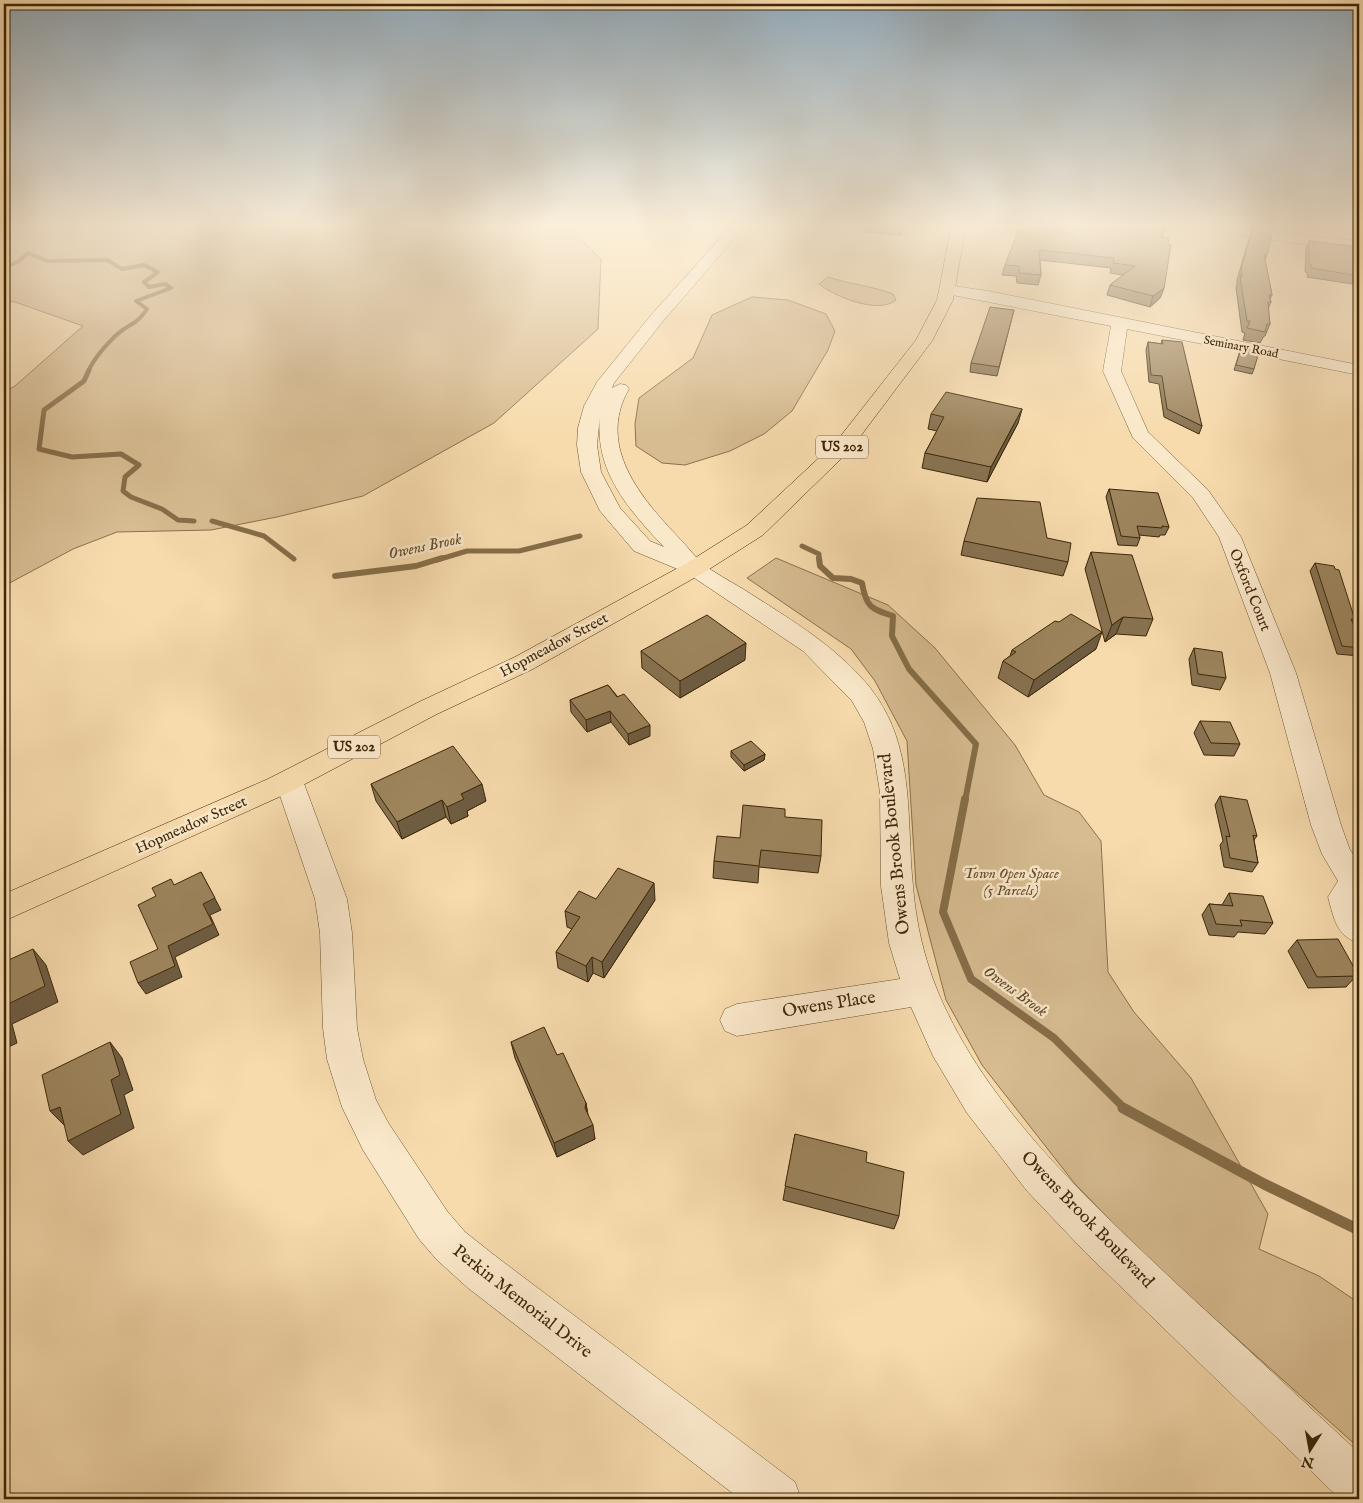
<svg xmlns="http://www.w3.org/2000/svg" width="1363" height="1503" font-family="'IM FELL English',serif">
	<rect width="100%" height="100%" fill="#f7dbad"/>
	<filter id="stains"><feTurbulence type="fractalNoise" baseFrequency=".004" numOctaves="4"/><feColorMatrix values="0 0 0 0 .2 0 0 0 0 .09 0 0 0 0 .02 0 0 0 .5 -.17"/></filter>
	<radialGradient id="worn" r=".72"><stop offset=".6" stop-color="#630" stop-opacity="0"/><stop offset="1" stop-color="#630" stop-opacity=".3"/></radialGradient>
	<!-- green -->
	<path fill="#d7bc91" stroke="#8a724c" d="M4,224h561l36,35 -3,70 -104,94 -131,73 -86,21 -66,13 -94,2 -44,17 -69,37v-194l11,-6 68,-60 -68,-24 -11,-1z
		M828,277c21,7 44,9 65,17l3,6c-18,15 -62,-4 -77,-16z
		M752,297l36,3 38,14 9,17 -7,19 -36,61 -28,23 -34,17 -45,14 -23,-2 -26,-17 -1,-22 4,-26 54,-40 19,-43z
		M776,558l112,47 47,43 80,97 29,50 35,17 22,29 7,131 26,40 57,66 77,136 -9,35 60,27 40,27v145l-211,-189 -73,-75 -93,-119 -36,-65 -30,-115 -9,-144 -32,-60 -24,-32 -104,-71z"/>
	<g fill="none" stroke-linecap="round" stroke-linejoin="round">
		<!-- stream-far4 -->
		<path stroke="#866e49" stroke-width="4" d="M4,268l15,-7 9,-8 19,8 60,-1 15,9 22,-4 14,7 -14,10 5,5 16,-3 6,4 -35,13 11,8c-8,12 -12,13 -23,20 -12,8 -31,30 -36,43"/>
		<!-- stream-far3 -->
		<path stroke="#866e49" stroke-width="5" d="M89,370l-5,11 -40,29 -5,39 33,8 49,-3 18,11 -14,12 -2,14 8,6 31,12 16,11 16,1
			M212,521l52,15 30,23
			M802,546l17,8v6
			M437,560l30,-9h52l61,-15"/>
		<!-- stream-far2 -->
		<path stroke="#866e49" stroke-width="6" d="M819,558l1,8 13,12 18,1 11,4c4,24 9,26 31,33l-1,20 17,33 67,75 -11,57
			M335,576l81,-10 26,-8"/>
		<!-- stream-far1 -->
		<path stroke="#866e49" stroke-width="8" d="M965,799l-22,113 28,67 83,59 71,71"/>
		<!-- stream -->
		<path stroke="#866e49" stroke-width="11" d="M1123,1108l141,76 95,46"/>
		<defs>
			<path id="minor" d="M733,224h14l-83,96 -50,63 -2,5 8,-4 6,1 3,4c-33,57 12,109 50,149 8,8 15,18 23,25 12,10 28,18 41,26 45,29 94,57 128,100 45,58 35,129 42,197 3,37 11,72 25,106 48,115 152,210 241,294 60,55 120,111 180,167v46h-19l-255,-247 -58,-61 -60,-78 -34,-57 -22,-49 -174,29 -12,-5 -5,-11 5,-11 12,-5 163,-25 -11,-36 -8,-57 -1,-94 -7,-43 -9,-27 -12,-21 -49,-50 -116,-78 -53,-22 -34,-40 -19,-39 -4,-27 1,-17 6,-22 13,-24 55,-68zM600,416c-6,55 28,93 64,131l-14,-6 -30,-33 -19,-36 -4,-27z
				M1184,224h36l76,11 63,6v8l-63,-6 -105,-15z
				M947,285l41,6 371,74v10l-232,-46 -6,42 27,61 60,58 33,47 55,136 45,152 9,25 9,13v80c-23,-7 -25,-25 -31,-46l10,-16 -16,-27 -11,-29 -41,-152 -51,-136 -26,-39 -60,-60 -30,-67 8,-45 -169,-33 -3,-3 3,-3z
				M289,771l10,3 4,7 44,118 5,34 5,95 6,31 13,41 13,24 58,87 18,21 33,26 297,224 6,17h-61l-272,-211 -31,-28 -18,-21 -56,-89 -21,-43 -15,-48 -4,-31 -3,-95 -5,-34 -40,-118 4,-7z"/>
			<path id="highway" d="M952,224h14l-13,76 -21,41 -82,109 -87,85 -60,38 -170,96 -96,45 -149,79 -284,128v-27l264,-115 151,-77 96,-45 172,-94 60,-38 89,-83 80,-102 21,-40z"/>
		</defs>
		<!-- minor casing -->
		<use href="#minor" stroke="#6b5431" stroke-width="1"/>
		<!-- highway casing -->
		<use href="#highway" stroke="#3c2708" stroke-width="1"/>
		<!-- minor -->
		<use href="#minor" fill="#fae8ca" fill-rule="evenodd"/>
		<!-- highway -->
		<use href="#highway" fill="#f7dbad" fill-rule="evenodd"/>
	</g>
	<!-- wall -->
	<path fill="#877251" stroke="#3c2708" d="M864,224h40l-3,11 -38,-3z
		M1065,224h101l-4,13 6,8 -4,43 -4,10 -10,9 -43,-12 3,-10 13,-10 -13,-2 1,-5 -71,-8 1,15 -3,10 -21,-2 -1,-7 -14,-1 3,-10 60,-39z
		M1253,228l6,4 8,23 -2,5 7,35 -2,4 1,3 -3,7 2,15 -5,12h-1l-4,7 -17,-3 2,-7 -3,-1 -6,-44 1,-4v-4l12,-42z
		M1309,241l50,6v38l-52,-8 1,-4 -3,-1 1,-23z
		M1014,310l-17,66 -27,-4 1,-9z
		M1162,340l40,86 -3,8 -35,-17 -5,-33 -10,-2 -3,-32 2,-8 13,2z
		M1241,348l13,21 -2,5 -18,-4z
		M1022,409l-4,14 -31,59 -65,-14 3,-15 12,-22 -9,-2 3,-15z
		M1109,489l60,38 -4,8h-5l-1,2 -20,-2 1,3 -3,8 -19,-1 -12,-48z
		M1047,538l21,24 -5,14 -102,-21 3,-14z
		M1091,552l62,67 -7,17 -30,-2 -11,8 -20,-73z
		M1315,563l40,57 -2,3 6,13v20l-22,-2 -27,-83z
		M1194,648l32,30 -6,12 -28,-5 -3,-26z
		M1096,649l-68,48 -30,-19 5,-17 7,-5 2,-6z
		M641,651l104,9 -65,38 -38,-30z
		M608,685l42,51 -21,9 -18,-23 -24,10 -16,-20 -1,-12z
		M1200,721l40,23 -6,12 -30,-1 -10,-22z
		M731,751l34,3 -1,6 -20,11 -13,-14z
		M371,784l115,17 -19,10 1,5 -17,8 -5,-7 -44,22 -26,-38z
		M1220,796l37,40 -3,4 4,23 -6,9 -28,-5 -4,-22 3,-4 -8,-36z
		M785,817l36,39 -3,17 -59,-6 -1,16 -45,-5 1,-17 26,-23z
		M1229,893l44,30 -8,11 -27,-2 -4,5 -25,-2 -7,-20 7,-11 13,1z
		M596,899l59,1 -51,78 -11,-5 -5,9 -30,-14 -2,-16 16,-23 -5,-2 -2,-16z
		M1297,940l59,31 -2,2 2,3 -10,11 -38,1 -20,-37z
		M511,1042l46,13 29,48 2,12 7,24 -38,18 -42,-99z
		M795,1134l104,82 -5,13 -111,-29z"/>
	<!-- shaded-wall -->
	<path fill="#6e5d42" stroke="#3c2708" d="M902,224h2l-3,11z
		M1164,288l-4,10 -10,9 3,-11z
		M1022,409l-4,14 -31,59 4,-15z
		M1123,617l-7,17 -11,8 7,-17z
		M1102,632l-6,17 -68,48 6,-17z
		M746,643l-1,17 -65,38v-17z
		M610,711l1,11 -24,10 -1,-12z
		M650,725v11l-21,9 -1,-11z
		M765,754l-1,6 -20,11v-6z
		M482,784l4,17 -19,10 1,5 -17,8 -4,-17 14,-13z
		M442,800l4,17 -44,22 -5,-17z
		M201,872l20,38 -11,5 9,20 -44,22 7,20 -36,17 -8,-11 30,-37z
		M654,883l1,17 -51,78 -2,-16z
		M33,949l13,16 12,37 -46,22 5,19 -13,6v-43z
		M592,957l1,16 -5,9 -2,-16z
		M110,1042l12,16 11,32 -9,5 10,33 -51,27 -15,-14 43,-61z
		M586,1103l2,14 -3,-9z
		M60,1107l5,19 -15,-15z
		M593,1125l2,14 -38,18 -3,-14z"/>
	<!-- building -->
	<path fill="#9d855e" stroke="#3c2708" d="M1021,224h27l19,2v-2h99l-4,13 7,1 -1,7h3l-7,43 -11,8 -43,-11 25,-19 -22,-3 1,-5 -75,-8 2,25 -22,-2v-7l-14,-1z
		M1253,228h5l1,4 13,2 -5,21 -3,-1 8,41h-3l2,7h-3l2,22h-3l-2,8 -18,-4 3,-7h-3l-7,-44h2l-1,-8z
		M1309,241l50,6v29l-48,-8v-4h-2z
		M990,307l24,3 -15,57 -28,-4z
		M1162,340l20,2 20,84 -35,-17 -5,-33 -11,-1 -3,-33 15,2z
		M1241,348l18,4 -5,17 -18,-4z
		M946,392l76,17 -31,58 -66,-14 19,-36 -13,-3z
		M1109,489l49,4 11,34 -7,-1v2l-25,-2 3,12 -19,-2z
		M977,498l63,4 7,36 24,5 -3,19 -104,-21z
		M1091,552l41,3 21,64 -30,-2 -11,8z
		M1315,563l19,3 1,3 4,1 16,50 -4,-1 8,17v12l-17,-2z
		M1071,614l31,18 -68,48 -31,-19 13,-9 -4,-2 43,-29 4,1z
		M707,615l39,28 -66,38 -39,-30z
		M1194,648l28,4 4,26 -28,-4z
		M608,685l9,12 7,-3 26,31 -22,9 -18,-23 -24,9 -16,-20z
		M1200,721l30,1 10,22 -29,-1z
		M751,741l14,13 -21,11 -13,-14z
		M453,746l29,38 -21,10 3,5 -17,8 -5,-7 -45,22 -26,-38z
		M1220,796l27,4 10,36 -4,-1 5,28 -28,-5 -4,-22 4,1z
		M743,805l42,4v8l37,3 -1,36 -60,-6 -2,16 -45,-5 3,-25 23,2z
		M618,868l36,15 -52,79 -10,-5 -6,9 -30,-14 24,-35 -15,-6 14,-20 17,8z
		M201,872l14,26 -12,6 10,20 -45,22 7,20 -37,17 -8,-21 28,-13 -20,-44 18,-9 -4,-8 19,-9 3,6z
		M1229,893l34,3 10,27 -33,-3 2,6 -26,-2 -7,-20 24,2z
		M1338,939l18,32h-3l3,5 -39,1 -20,-37z
		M33,949l12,37 -41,20v-44z
		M544,1027l13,28 6,-2 23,50 -1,5 8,17 -39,18 -43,-101z
		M110,1042l10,33 -9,5 10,34 -53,27 -8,-34 -10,4 -8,-36z
		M795,1134l72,18 -1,10 38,10 -5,44 -114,-30z"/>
	<!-- sky -->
	<linearGradient id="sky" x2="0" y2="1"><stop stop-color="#94abba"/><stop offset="0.52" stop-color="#fbefda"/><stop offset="1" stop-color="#fbefda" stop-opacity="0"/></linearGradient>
	<rect width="1363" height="434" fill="url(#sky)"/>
	<g text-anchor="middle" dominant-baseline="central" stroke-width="5" stroke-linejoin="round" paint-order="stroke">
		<!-- far-street labels -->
		<g font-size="12" fill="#3c2708" stroke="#fae8ca">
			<text transform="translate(1241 347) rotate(11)">Seminary Road</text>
		</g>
		<!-- shield labels -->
		<g fill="#fae8ca" stroke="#756142" stroke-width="1">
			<rect x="816" y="435.5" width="52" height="23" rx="4"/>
			<rect x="328" y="735.5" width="52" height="23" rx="4"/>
		</g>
		<g font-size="14" font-weight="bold" fill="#3c2708">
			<text x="842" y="447">US 202</text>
			<text x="354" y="747">US 202</text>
		</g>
		<!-- street labels -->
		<g font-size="15" fill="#3c2708" stroke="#fae8ca">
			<text transform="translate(1250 590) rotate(68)">Oxford Court</text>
			<text transform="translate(554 645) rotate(-28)">Hopmeadow Street</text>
			<text transform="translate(191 825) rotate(-24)">Hopmeadow Street</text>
		</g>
		<!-- park labels -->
		<g font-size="15" font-style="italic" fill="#634c2a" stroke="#fae8ca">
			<text x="1011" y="873">Town Open Space<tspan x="1011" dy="17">(5 Parcels)</tspan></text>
		</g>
		<!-- water labels -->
		<g font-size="16" font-style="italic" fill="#614b29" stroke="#fae8ca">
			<text transform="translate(425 547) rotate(-12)">Owens Brook</text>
			<text transform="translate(1015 992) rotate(36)">Owens Brook</text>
		</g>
		<!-- near-street labels -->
		<g font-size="18" fill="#3c2708" stroke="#fae8ca">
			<text transform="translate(895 844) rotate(-96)">Owens Brook Boulevard</text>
			<text transform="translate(829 1005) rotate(-9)">Owens Place</text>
			<text transform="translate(1087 1220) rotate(46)">Owens Brook Boulevard</text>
			<text transform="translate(522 1302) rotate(38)">Perkin Memorial Drive</text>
		</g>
	</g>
	<!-- margin -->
	<rect width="1363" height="1503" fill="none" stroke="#f7dbad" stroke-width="20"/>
	<rect x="5" y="5" width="1353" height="1493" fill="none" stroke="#3c2708" stroke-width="2.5"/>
	<rect x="10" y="10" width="1343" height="1483" fill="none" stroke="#3c2708"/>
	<!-- north arrow -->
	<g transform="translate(1310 1450) rotate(191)" stroke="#fae8ca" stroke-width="4" paint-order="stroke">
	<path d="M0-4L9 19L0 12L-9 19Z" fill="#3c2708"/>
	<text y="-8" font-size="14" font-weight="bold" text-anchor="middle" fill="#3c2708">N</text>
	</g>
	<rect width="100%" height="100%" filter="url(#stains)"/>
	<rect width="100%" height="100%" fill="url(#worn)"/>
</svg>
